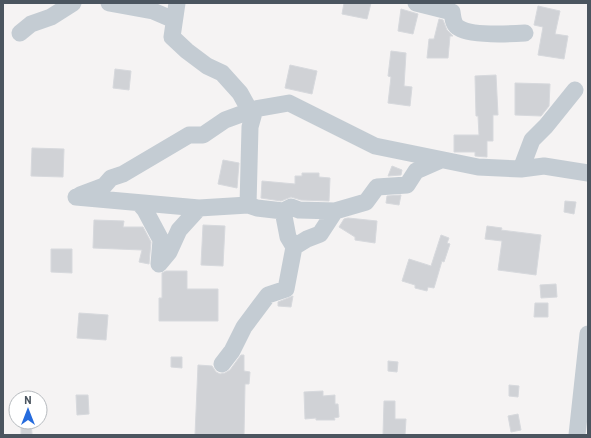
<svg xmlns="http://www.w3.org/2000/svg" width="591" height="438" font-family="Barlow,sans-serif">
	<rect width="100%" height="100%" fill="#f5f3f3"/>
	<!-- building -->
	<path fill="#d0d2d6" stroke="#d7d9dd" d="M344,3h27l-4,16 -25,-5z
		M538,6l22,5 -5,23 13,2 -4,23 -26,-4 5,-28 -9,-2z
		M401,9l17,5 -5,20 -15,-3z
		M439,19l4,1 4,10 6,6h-3l-2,22h-21l2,-19h5z
		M391,51l15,2 -2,33 8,1 -2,19 -22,-3 3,-26 -3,-1z
		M290,65l27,6 -5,23 -27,-6z
		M115,69l16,2 -2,19 -16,-2z
		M496,75l2,40h-5v26h-6v16l-12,-1v-4h-21v-17h25l-1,-19h-2l-1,-40z
		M515,83l35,1 -1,22 -8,10 -26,-1z
		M32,148l32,1 -1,28 -32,-1z
		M223,160l16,3 -2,25 -19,-4z
		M392,166l10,4 -1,5 -13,1z
		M302,173h17v4l11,1 -1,23 -28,-1 -10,-3 -10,4 -20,-3 1,-17 33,3v-8h7z
		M401,195l-2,10 -13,-2 1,-7z
		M565,201l11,1 -2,12 -10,-2z
		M348,218l29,3 -2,22 -20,-3v-3l-16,-10 5,-8z
		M94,220l30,1 -1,6h20l8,15 -2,22 -10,-2 3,-12 -49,-2z
		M203,225l22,1 -2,40 -22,-1z
		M487,226l15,2 -1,2 40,5 -5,40 -38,-5 4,-29 -17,-2z
		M441,235l8,3 -2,5 3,1 -6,18 -2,-1 -8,27 -6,-1 -1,4 -12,-3v-3l-13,-4 7,-22 22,7z
		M51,249h21v24l-21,-1z
		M166,271h21v18h31v32h-59v-23h3v-25z
		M556,284l1,13 -16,1 -1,-13z
		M293,296l-2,11 -13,-1v-4z
		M535,303h13v14h-14z
		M79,313l29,2 -2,25 -29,-2z
		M241,355h3v16l6,1 -1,12h-4l-1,51h-49l3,-70 14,1 4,6 4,2 5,-1 5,-3z
		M171,357h11v11l-11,-1z
		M388,361l10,1 -1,10 -9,-1z
		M509,385l10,1 -1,11 -9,-1z
		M323,391v5l12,-1v9h3l1,13 -5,1 1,2h-19v-2l-11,1 -1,-27z
		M76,395h12l1,19 -12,1z
		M384,401h11v18h11l-1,16h-22z
		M518,414l3,16 -10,2 -3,-16z
		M21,422h10l1,12 -11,1z"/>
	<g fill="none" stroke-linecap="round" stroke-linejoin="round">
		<!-- minor -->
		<path stroke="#c4ccd3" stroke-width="17" d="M109,3l44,8 21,9
			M177,3l-5,34 15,14 20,15 15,7 18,20 10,18
			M416,3l36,9c1,6 1,13 7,16 12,8 50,6 66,5
			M20,33l11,-9 20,-7 22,-14
			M521,169l11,-29 14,-14 29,-36
			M80,195l24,-9 7,-8 12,-4 66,-39h14l22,-15 30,-11
			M76,197l123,11 49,-3 2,-78 5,-18 34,-6 86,43 103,21 43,2 23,-3 44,7
			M139,203l6,7 16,30 -2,24 10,-12 10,-22 20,-22
			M283,211l8,-4 8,3 36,1
			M294,247l13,-8 13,-5 15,-23 31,-9 11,-15 30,-2 9,-14 25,-11
			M222,364l10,-13 12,-24 24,-32 18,-6 8,-42 -6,-10 -5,-26 -26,-3 -9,-3
			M577,435l11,-101"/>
	</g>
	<!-- border -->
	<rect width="591" height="438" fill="none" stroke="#4b555f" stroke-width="8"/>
	<!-- north arrow -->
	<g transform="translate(28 410)"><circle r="19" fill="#ffffff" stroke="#b7bbbf"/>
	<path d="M0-3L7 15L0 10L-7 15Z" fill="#256bdd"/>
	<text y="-6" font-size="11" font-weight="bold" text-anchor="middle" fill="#4b555f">N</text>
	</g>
</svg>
